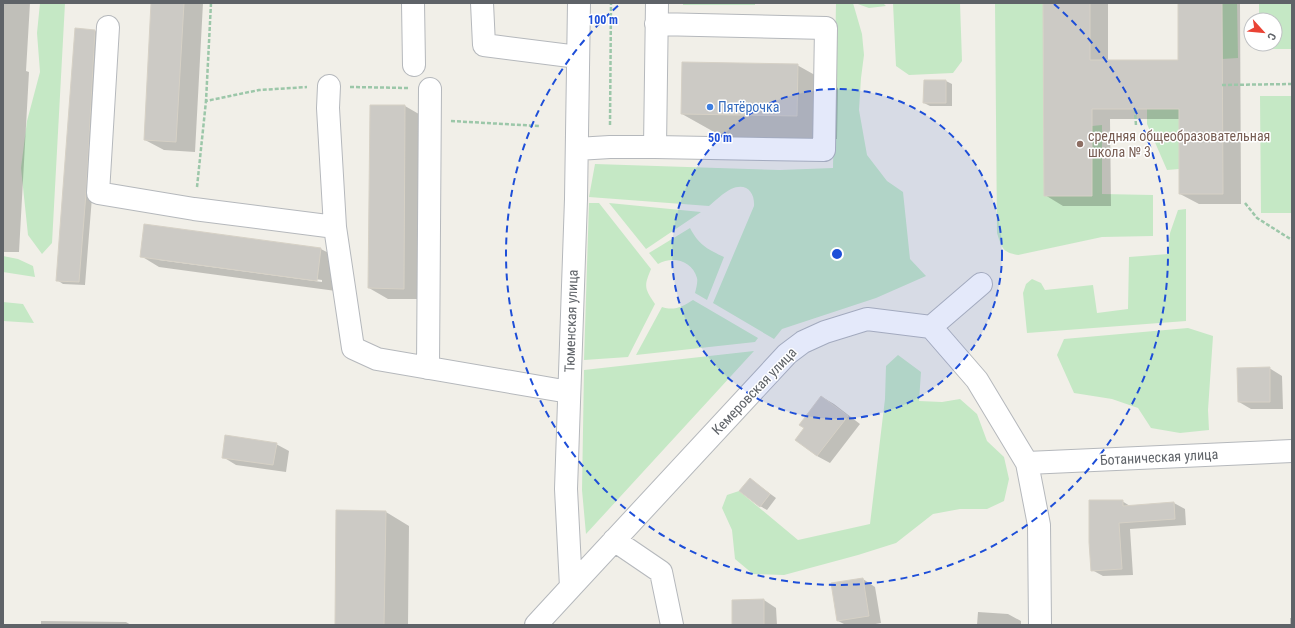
<svg xmlns="http://www.w3.org/2000/svg" width="1295" height="628" font-family="'Roboto Condensed',sans-serif">
	<rect width="100%" height="100%" fill="#f1efe8"/>
	<!-- green -->
	<path fill="#c5e8c5" d="M40,3h25l-13,240 -10,11 -14,-19 -7,-67 6,-47 13,-49 -3,-39z
		M683,3h72v2h-72z
		M836,3h17l9,31 2,21 -3,23 -2,32 8,45 20,26 16,11 7,67 16,17 -50,22 -94,31 -8,10 -61,-36 41,-97c1,-14 -8,-24 -23,-17 -8,4 -16,12 -22,17l-120,-9 6,-33 185,6 53,-2z
		M855,3h28l3,3 -17,2z
		M893,3h67l2,58 -9,12 -44,2 -13,-9z
		M995,3h48l1,193h48v-70l10,-1v69l51,1v41l-51,1 -84,18c-16,-3 -16,-7 -21,-22z
		M1222,3h15l1,55 -16,1z
		M1259,3h33v46h-33v-5h16v-24h-16z
		M1260,96h32v117h-31z
		M1147,109h32v60l-12,1 -20,-46z
		M589,203h10l52,66c-7,17 -7,19 4,35l-27,53 -44,3z
		M609,203l92,9 -55,37z
		M1186,209v112l-159,12 -4,-40 3,-9 6,-5 9,4 4,7 48,-5 4,28 31,-4 1,-52 39,-3 2,-21 8,-23z
		M690,228c9,17 17,21 34,29l-17,43 -12,-7c1,-4 3,-11 2,-15 -5,-18 -25,-22 -39,-14l-9,-11z
		M3,256l15,3 15,7 2,11 -32,-5z
		M693,300l65,38 -3,4 -119,13 26,-48c12,4 20,0 31,-7z
		M3,302l20,2 11,19 -31,-2z
		M1188,328l25,8 -5,74 1,20 -29,3 -29,-5 -13,-20 -26,-9 -38,-6 -17,-38 7,-16z
		M754,351l-168,183 -4,-44 2,-120z
		M898,355l23,17 -2,29 23,1 18,-3 17,15 10,27 17,16 5,22 -5,22 -17,8h-27l-27,5 -37,29 -38,12 -74,20 -31,-1 -18,-15 -3,-29 -10,-22 5,-13 12,-4 59,49 72,-16 15,-125 1,-33z"/>
	<!-- shadow -->
	<path fill="#0003" fill-rule="evenodd" d="M3,3h27l-4,68 3,1 -10,180h-16z
		M152,3h51l-8,149 -31,-2 -19,-10z
		M1044,3h64v58h71v-58h61l1,201h-42l-19,-10v-75h-70l1,87h-48l-18,-11z
		M76,29l19,2 6,3 -9,163 -7,88 -22,-1 -6,-4z
		M797,65l41,23 -1,51 -114,-2 -41,-23z
		M946,81l6,3v22h-22l-6,-3z
		M371,106h34l19,11 -2,182h-34l-19,-11z
		M145,225l176,24 19,10 -4,32 -177,-24 -18,-11zM159,258l163,22v2l-163,-22z
		M1269,368l13,8 1,33h-32l-12,-7z
		M822,397l12,7 26,20 -30,39 -13,-7 -21,-16 9,-12z
		M276,444l13,7 -3,21 -50,-7 -13,-8z
		M750,479l26,19 -9,12 -7,-4z
		M1122,501l8,5 44,-3 11,6 1,16 -56,4 3,46 -30,1 -11,-6z
		M386,512l23,14 -1,99h-72z
		M863,579l12,8 6,36 -11,2h-24l-8,-4z
		M764,600l12,8 1,17h-44z
		M978,612l30,2 13,7v4h-44z
		M1290,618h2v7h-2z
		M41,621l85,1 5,3h-90z"/>
	<!-- building -->
	<path fill="#cccac5" stroke="#d6d1c6" d="M151,3h33l-8,139 -32,-2z
		M1043,3h47v57h88v-57h44l1,191h-44v-85h-87v87h-48z
		M75,28l20,2 -9,163 -7,89 -23,-1z
		M682,62l116,2 -1,52 -116,-2z
		M924,80h22v23h-23z
		M370,105h35l-1,184 -36,-1z
		M144,224l177,24 -4,33 -177,-24z
		M1270,367v35h-32l-1,-34z
		M821,396l27,20 -31,40 -22,-16 9,-12 -5,-3z
		M225,435l52,8 -4,22 -51,-7z
		M750,478l20,16 -10,13 -21,-16z
		M1089,500h34v6l51,-4 1,17 -56,4 3,46 -31,2 -2,-29z
		M336,510l50,1 -2,114h-49z
		M863,578l6,38 -32,5 -6,-38z
		M764,599v26h-32v-25z"/>
	<g fill="none" stroke-linecap="round" stroke-linejoin="round">
		<defs>
			<path id="minor" d="M413,3l1,62
				M482,3l2,42 94,12
				M108,27l-10,166 96,16 141,18 18,121 24,11 192,33
				M329,86l-1,22 7,119
				M655,147l169,3 2,-122 -170,-4
				M577,149l33,-2h45l2,-144
				M931,327l50,-43
				M428,368l2,-279
				M1027,463l265,-12
				M614,540l47,32 11,53
				M571,587l216,-233 16,-12 22,-10 42,-13 64,8 46,53 50,83 12,62 1,100
				M536,625l35,-38 -5,-98 10,-290 3,-196"/>
		</defs>
		<!-- minor casing -->
		<use href="#minor" stroke="#b5b8bc" stroke-width="24"/>
		<!-- path -->
		<path stroke="#9cc7a9" stroke-width="2.5" stroke-dasharray="4 2" stroke-linecap="butt" d="M211,3l-5,98 53,-11 48,-3
			M1222,85l70,-1
			M350,87l59,1
			M1135,109l1,17
			M451,121l88,5
			M610,125l1,-122
			M197,187l9,-86
			M1245,203l12,15 35,22"/>
		<!-- minor -->
		<use href="#minor" stroke="#fff" stroke-width="22"/>
	</g>
	<!-- distance rings -->
	<circle cx="837" cy="254" r="165" fill="#1d4ed8" fill-opacity=".12"/>
	<g fill="none" stroke="#1d4ed8" stroke-width="2" stroke-dasharray="7 5">
		<circle cx="837" cy="254" r="165"/>
		<path d="M1054 4A331 331 0 1 1 620 4"/>
	</g>
	<!-- markers -->
	<circle fill="#3f7fe0" stroke="#fff" stroke-width="1.5" cx="710" cy="107" r="4"/>
	<circle fill="#8d6e63" stroke="#fff" stroke-width="1.5" cx="1080" cy="144" r="4"/>
	<g text-anchor="middle" dominant-baseline="central" stroke-width="3" stroke-linejoin="round" paint-order="stroke">
		<!-- shop labels -->
		<g font-size="14" fill="#366cbe" stroke="#fff" text-anchor="start">
			<text x="718" y="107">Пятёрочка</text>
		</g>
		<!-- education labels -->
		<g font-size="14" fill="#785e54" stroke="#fff" text-anchor="start">
			<text x="1088" y="136">средняя общеобразовательная<tspan x="1088" dy="16">школа № 3</tspan></text>
		</g>
		<!-- street labels -->
		<g font-size="14" fill="#5f6368" stroke="#fff">
			<text transform="translate(571 321) rotate(-88)">Тюменская улица</text>
			<text transform="translate(754 391) rotate(-46)">Кемеровская улица</text>
			<text transform="translate(1159 457) rotate(-3)">Ботаническая улица</text>
		</g>
	</g>
	<circle cx="837" cy="254" r="6" fill="#1d4ed8" stroke="#fff" stroke-width="2"/>
	<g font-size="12" text-anchor="middle" font-weight="bold" fill="#1d4ed8" stroke="#fff" stroke-width="3" stroke-linejoin="round" paint-order="stroke">
		<text x="603" y="24">100 m</text>
		<text x="720" y="142">50 m</text>
	</g>
	<!-- border -->
	<rect width="1295" height="628" fill="none" stroke="#5f6368" stroke-width="8"/>
	<!-- north arrow -->
	<g transform="translate(1263 32) rotate(117)"><circle r="19" fill="#ffffff" stroke="#bfc1c3"/>
	<path d="M0-3L7 15L0 10L-7 15Z" fill="#ea4335"/>
	<text y="-6" font-size="11" font-weight="bold" text-anchor="middle" fill="#5f6368">С</text>
	</g>
</svg>
